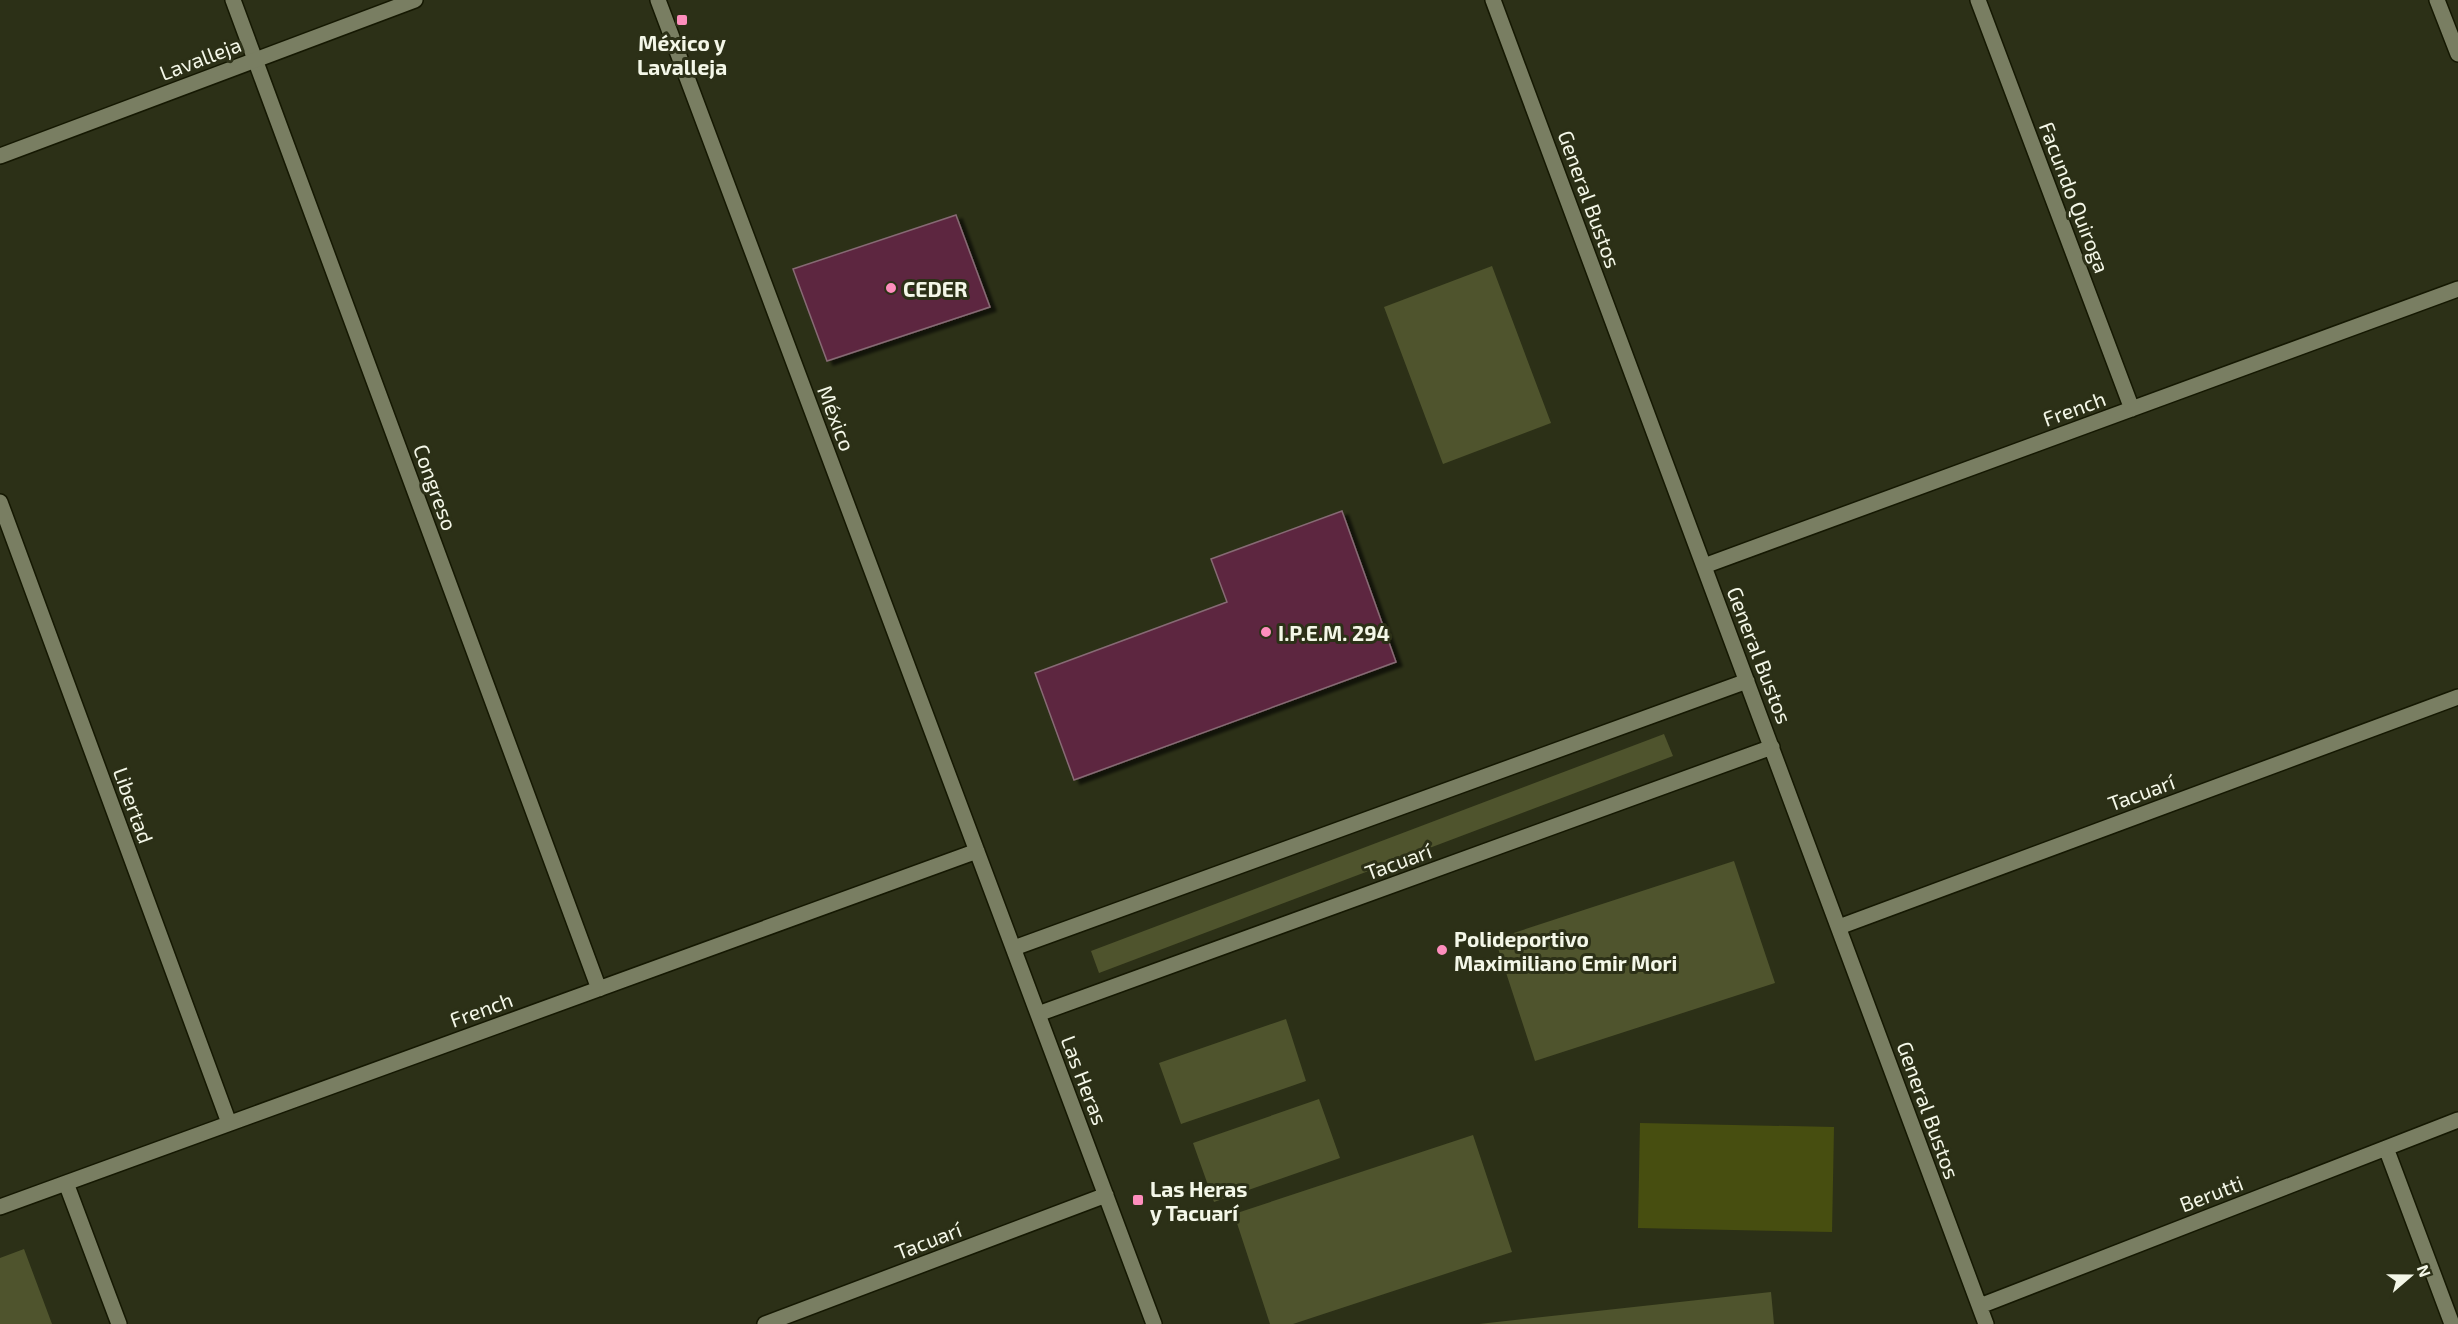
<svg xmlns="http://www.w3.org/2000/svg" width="2458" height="1324" font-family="'Exo 2',sans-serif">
	<defs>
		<filter id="shadow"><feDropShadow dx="6" dy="4" stdDeviation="1.5" flood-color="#0009"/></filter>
	</defs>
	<rect width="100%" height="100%" fill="#2c3017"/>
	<!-- green -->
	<path fill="#4f542d" d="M1492,266l59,157 -108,41 -59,-157z
		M1664,734l9,22 -574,217 -8,-22z
		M1734,861l41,122 -240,78 -40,-122z
		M1286,1019l20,62 -125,43 -22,-61z
		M1319,1099l21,59 -126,44 -21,-59z
		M1473,1135l39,117 -219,72h-23l-36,-110z
		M24,1249l28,75h-52v-66z
		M1771,1292l3,32h-295z"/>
	<!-- water -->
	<path fill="#474e10" d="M1640,1123l194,4 -2,105 -194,-4z"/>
	<!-- building -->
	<path fill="#5d283f" stroke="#876a75" stroke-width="1.5" filter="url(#shadow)" d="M956,215l34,92 -163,54 -34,-92z
		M1342,511l54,151 -322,118 -39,-107 192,-71 -16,-43z"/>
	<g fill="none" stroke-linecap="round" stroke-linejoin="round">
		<defs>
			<path id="minor" d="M233,0l366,989
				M658,0l496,1324
				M1493,0l493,1324
				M1978,0l154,409
				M2437,0l21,54
				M0,502l229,621
				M1704,566l754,-277
				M1839,927l619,-230
				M1014,948l733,-267
				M1038,1014l734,-267
				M2386,1148l66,176
				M66,1183l53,141
				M0,1207l977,-356
				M1980,1306l478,-186
				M765,1324l341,-129"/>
			<path id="tertiary" d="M0,156l415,-156"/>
		</defs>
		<!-- minor casing -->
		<use href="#minor" stroke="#151802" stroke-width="18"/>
		<!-- tertiary casing -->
		<use href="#tertiary" stroke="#151802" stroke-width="18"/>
		<!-- minor -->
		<use href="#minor" stroke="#797e62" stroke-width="15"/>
		<!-- tertiary -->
		<use href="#tertiary" stroke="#797e62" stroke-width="15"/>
	</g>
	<!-- markers -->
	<g fill="#fe8ebd" stroke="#2c3017" stroke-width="2">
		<rect x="676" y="14" width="12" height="12" rx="3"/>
		<circle cx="891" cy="288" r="6"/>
		<circle cx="1266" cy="632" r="6"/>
		<circle cx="1442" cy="950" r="6"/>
		<rect x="1132" y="1194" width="12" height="12" rx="3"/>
	</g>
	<g text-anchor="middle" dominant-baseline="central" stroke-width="6" stroke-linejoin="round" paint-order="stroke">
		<!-- poi labels -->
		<g font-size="21" font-weight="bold" fill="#f4f7e8" stroke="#2c3017" text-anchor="start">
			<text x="682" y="42" text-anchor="middle">México y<tspan x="682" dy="24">Lavalleja</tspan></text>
			<text x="903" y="288">CEDER</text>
			<text x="1278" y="632">I.P.E.M. 294</text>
			<text x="1454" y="938">Polideportivo<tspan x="1454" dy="24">Maximiliano Emir Mori</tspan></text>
			<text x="1150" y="1188">Las Heras<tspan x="1150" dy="24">y Tacuarí</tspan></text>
		</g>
		<!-- street labels -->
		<g font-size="21" fill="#f4f7e8" stroke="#2c3017">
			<text transform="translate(200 58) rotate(-21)">Lavalleja</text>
			<text transform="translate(2075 197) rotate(69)">Facundo Quiroga</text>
			<text transform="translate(1590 199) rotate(70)">General Bustos</text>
			<text transform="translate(2074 408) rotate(-20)">French</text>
			<text transform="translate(837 418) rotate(69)">México</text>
			<text transform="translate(436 487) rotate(70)">Congreso</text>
			<text transform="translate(1760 655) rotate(69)">General Bustos</text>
			<text transform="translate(2141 792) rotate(-20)">Tacuarí</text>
			<text transform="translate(134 805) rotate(70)">Libertad</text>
			<text transform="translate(1398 861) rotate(-20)">Tacuarí</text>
			<text transform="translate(481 1009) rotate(-20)">French</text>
			<text transform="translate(1085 1080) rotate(69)">Las Heras</text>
			<text transform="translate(1929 1110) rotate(70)">General Bustos</text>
			<text transform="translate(2211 1193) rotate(-21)">Berutti</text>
			<text transform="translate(928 1240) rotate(-21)">Tacuarí</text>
		</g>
	</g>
	<!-- north arrow -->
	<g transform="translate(2410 1276) rotate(70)" stroke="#2c3017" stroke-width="4.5" paint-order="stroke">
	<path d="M0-4.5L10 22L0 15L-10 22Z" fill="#f4f7e8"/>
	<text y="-9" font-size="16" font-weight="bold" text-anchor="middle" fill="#f4f7e8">N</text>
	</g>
</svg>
